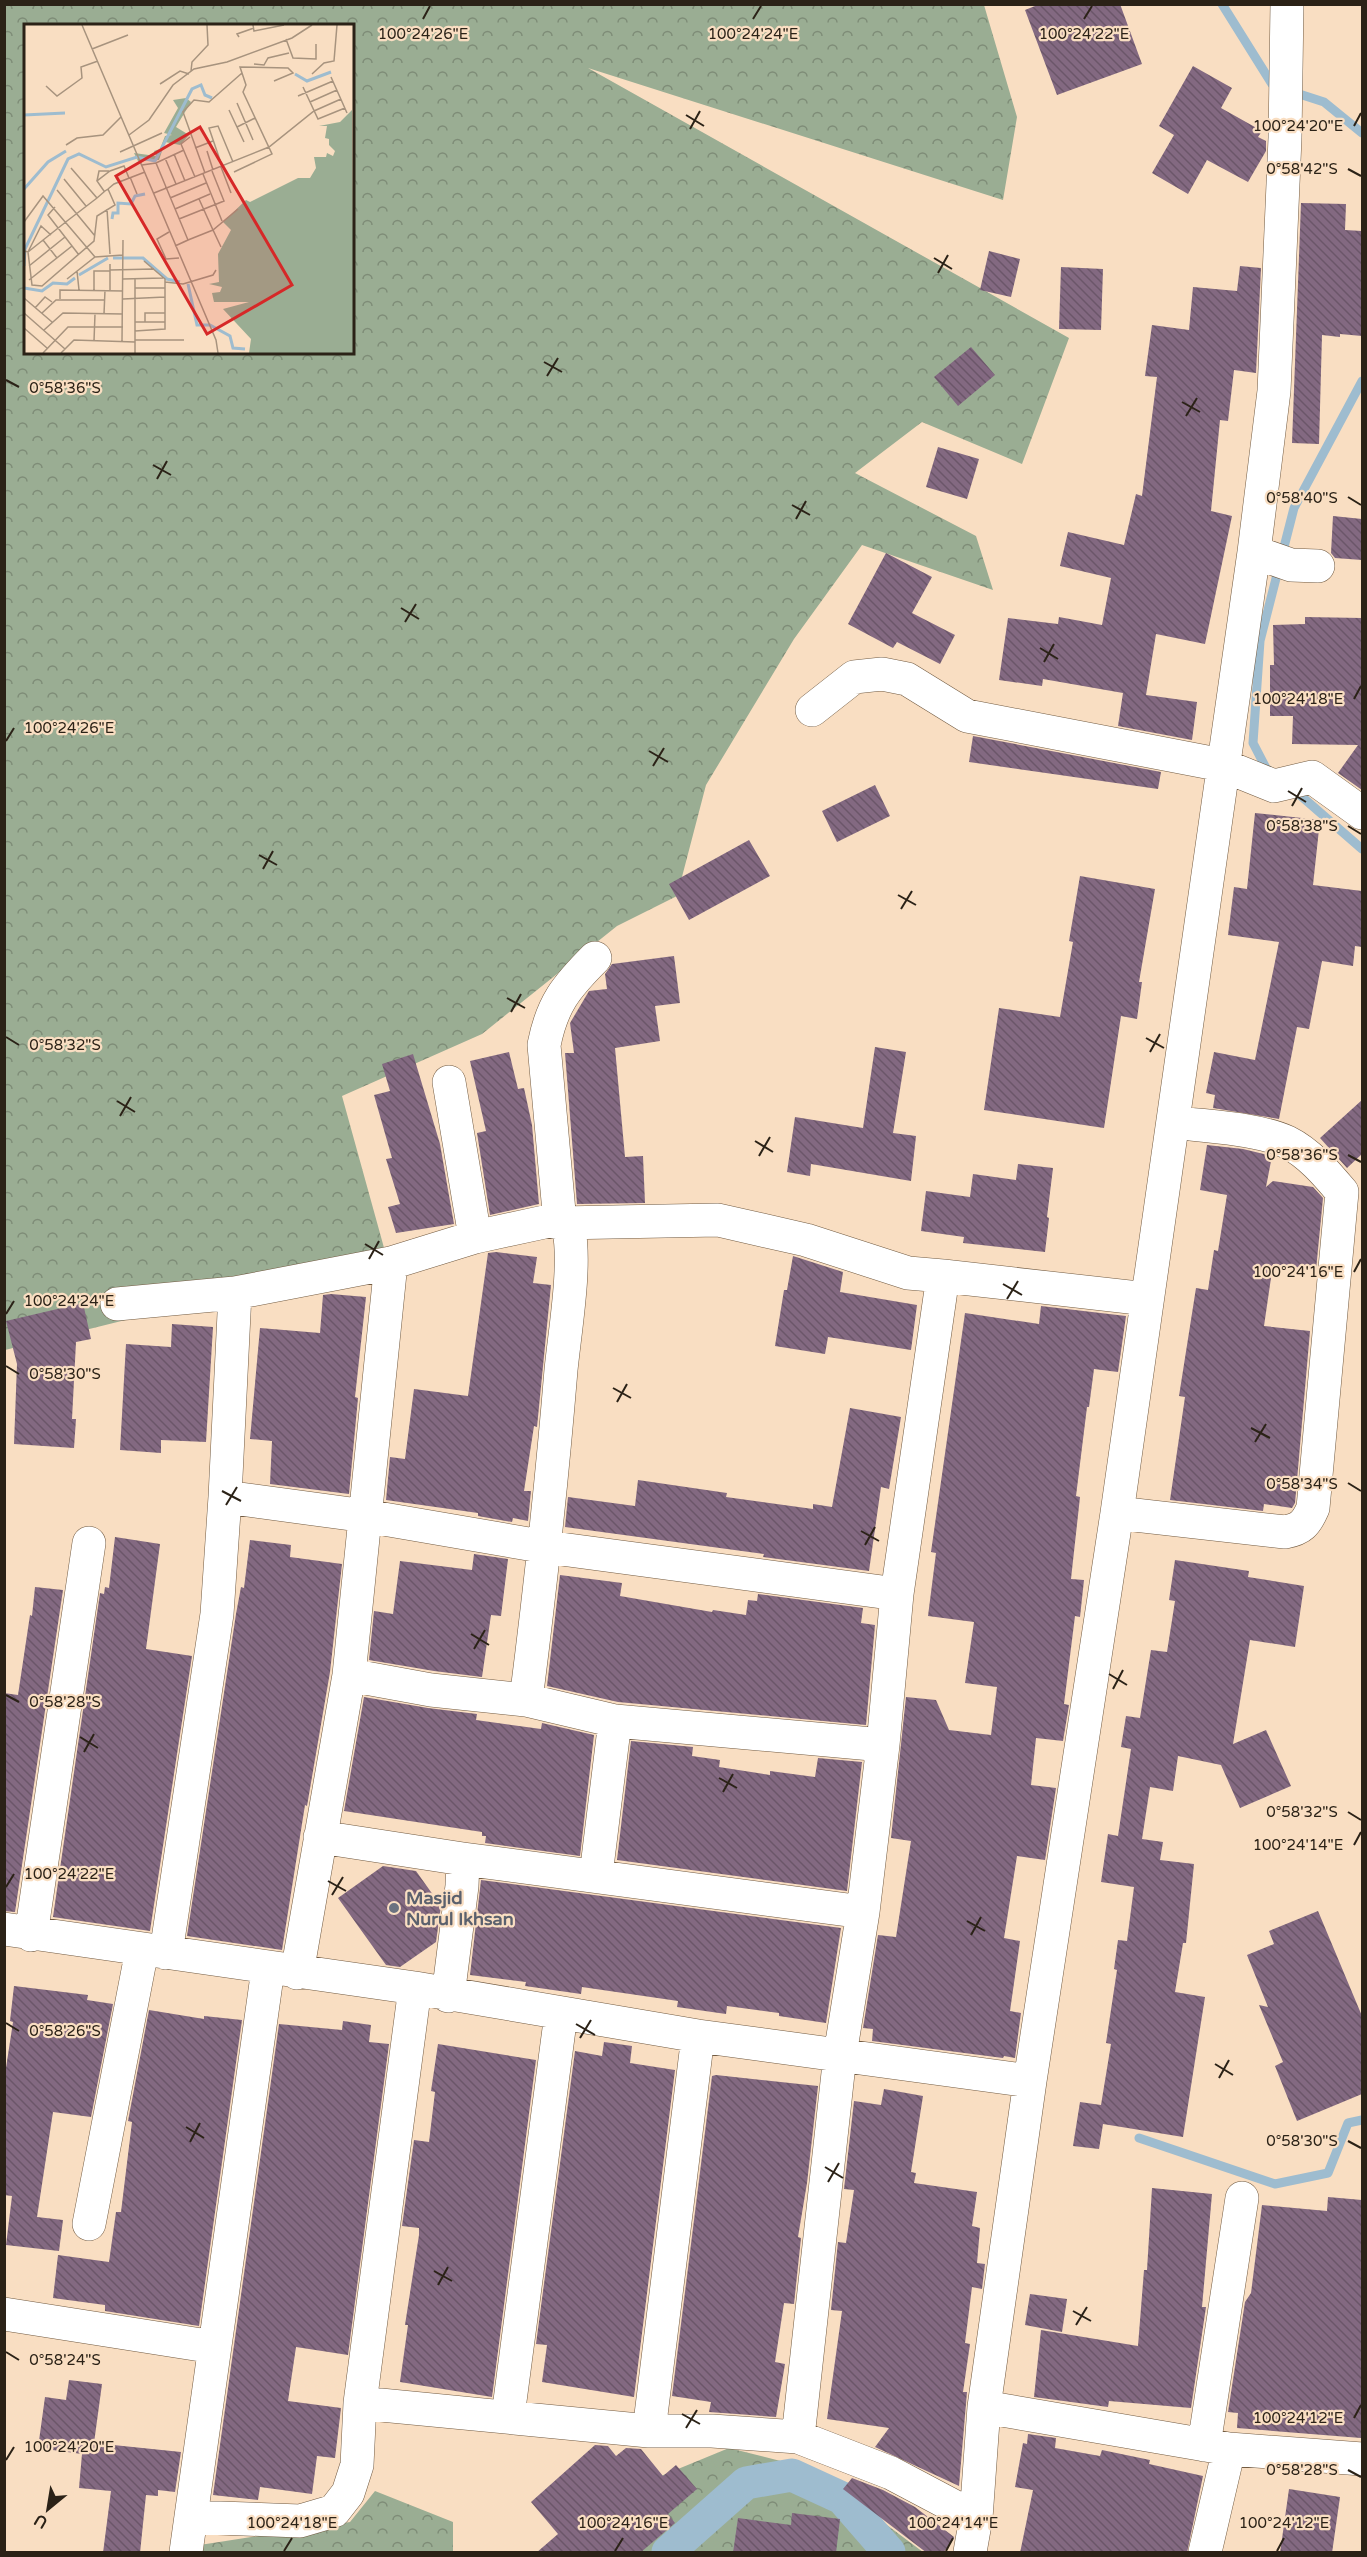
<svg xmlns="http://www.w3.org/2000/svg" width="1367" height="2557" font-family="'Varela Round',sans-serif">
	<defs>
		<pattern id="forest-crowns" width="20" height="18" patternUnits="userSpaceOnUse" patternTransform="scale(1.5)"><rect width="20" height="18" fill="#9aad93"/><path d="M2 6a3 3 0 1 1 6 0M12 15a3 3 0 1 1 6 0" fill="none" stroke="#7e8c77"/></pattern>
		<pattern id="building-back-hatch" width="6" height="6" patternUnits="userSpaceOnUse" patternTransform="scale(1.5)"><rect width="6" height="6" fill="#836981"/><path d="M-1 5l2 2M0 0l6 6M5-1l2 2" fill="none" stroke="#6b5669"/></pattern>
	</defs>
	<rect width="100%" height="100%" fill="#f9dec2"/>
	<!-- forest -->
	<path fill="url(#forest-crowns)" fill-rule="evenodd" d="M4,5h980l33,112 -14,83 -415,-132 481,270 -47,126 -100,-42 -67,51 121,63 17,54 -131,-45 -68,94 -88,146 -29,111 -60,30 -135,108 -140,62 44,159 -381,95zM26,26h326v326h-326z
		M729,2448l83,21 111,83h-330l68,-76z
		M375,2491l78,31v30h-252l-8,-6 157,-24z"/>
	<g fill="none" stroke-linecap="round" stroke-linejoin="round">
		<!-- stream -->
		<path stroke="#9ebccf" stroke-width="9" d="M1222,4l50,80 5,2
			M1290,91l34,11 38,31
			M1270,771l-4,-3 -13,-25 7,-102 34,-133 68,-127
			M1293,789l69,60
			M1139,2138l136,46 53,-11 20,-50 14,-3"/>
		<!-- canal -->
		<path stroke="#9ebccf" stroke-width="33" d="M668,2552l78,-69 46,-8 50,23 47,54"/>
	</g>
	<!-- building -->
	<path fill="url(#building-back-hatch)" d="M1040,4h80l22,60 -85,31 -32,-85z
		M1193,66l39,22 -11,20 41,23 -4,6 8,4v10l-18,31 -41,-22 -19,34 -36,-21 22,-38 -15,-9z
		M1301,203l45,1 -1,26 17,1v105l-22,-2v3l-18,-2 -3,109 -27,-1z
		M989,251l31,8 -9,38 -31,-7z
		M1240,266l21,2 -5,105 -22,-3 -6,51 -8,-1 -9,91 21,5 -27,128 -49,-10 -10,61 51,7 -5,38 -74,-14 5,-33 -80,-14 -1,7 -43,-6 9,-62 50,6 1,-7 43,8 9,-47 -51,-12 8,-34 56,13 12,-51 6,2 15,-119 -12,-1 7,-51 37,5 4,-43 44,4z
		M1061,267l42,2 -2,61 -42,-1z
		M971,347l24,28 -37,31 -24,-29z
		M938,447l41,12 -12,40 -41,-12z
		M1333,516l29,3v41l-27,-2 -4,-5z
		M886,553l46,24 -20,36 43,22 -15,29 -43,-22 -4,6 -45,-24z
		M1305,617l57,1v172l-24,-17 20,-28 -66,-1 1,-28h-23v-51h4l-1,-40 32,-1z
		M973,736l188,36 -3,17 -189,-27z
		M875,785l15,31 -53,26 -15,-31z
		M1255,813l65,7 -7,65 49,6v56l-7,-1 -2,20 -31,-5 -13,68 -12,-2 -18,92 -66,-11 2,-13 -9,-2 8,-41 41,8 24,-118 -51,-7 6,-48 13,2z
		M749,840l21,36 -81,44 -20,-36z
		M1080,876l75,13 -16,93h3l-5,37 -16,-3 -17,112 -120,-18 15,-102 61,9 13,-75 -4,-1z
		M674,956l6,47 -25,3 5,35 -45,7 10,109 18,-1 2,47 -68,1 -12,-151h9l-4,-30 19,-32 18,-2 -2,-15 7,-10z
		M875,1047l31,5 -13,81 23,3 -5,45 -100,-17 -1,12 -23,-4 8,-55 68,11z
		M509,1052l9,37 6,-1 8,37 7,79 -49,11 -13,-82 9,-2 -16,-70z
		M413,1054l27,90 14,80 -58,9 -8,-26 12,-3 -14,-45 6,-1 -18,-63 16,-4 -8,-27z
		M1362,1100v54l-15,14 -27,-30z
		M1207,1145l36,4 29,7 -6,31 7,-6 40,6 10,11 -7,72 -43,-6 -9,62 46,5 -15,172 -3,5 -28,-4 -1,7 -93,-11 15,-103 -6,-1 17,-108 12,2 6,-40 4,1 9,-56 -27,-5z
		M1018,1164l35,4 -6,49 2,1 -4,34 -82,-9 1,-6 -43,-6 5,-40 44,6 3,-23 43,6z
		M496,1252l41,5 -4,26 18,2 -14,142 -3,-1 -10,65h7l-3,30 -15,-3 -1,4 -34,-6v-3l-92,-13 4,-43 15,2 9,-70 54,7 20,-143z
		M793,1256l50,16 -3,20 77,13 -6,45 -83,-13 -3,17 -50,-8 9,-56h3z
		M331,1294l35,3 -11,100 3,1 -9,96 -79,-10 2,-43 -22,-2 10,-111 60,5 3,-38z
		M83,1303l8,36 -15,3 -4,77h4l-2,29 -60,-4 3,-80 -11,-43z
		M1041,1306l85,10 -8,56 -24,-3 -5,38h-2l-11,89 4,1 -9,82 13,1 -4,37 -5,-1 -11,88 5,1 -6,36 -27,-3 -5,47 25,3 -11,72 -28,-4 -13,82 16,3 -10,70 11,2 -6,45 -11,-2 -1,2 -131,-17 1,-12 -10,-1 15,-93 18,2 15,-96 -20,-3 15,-141 30,3 13,30 42,5 6,-48 -32,-4 9,-61 -46,-6 8,-63 -5,-1 34,-239 74,11z
		M172,1324l41,3 -7,115 -45,-2v13l-41,-3 6,-106 45,3z
		M850,1408l51,9 -12,72 -8,-2 -12,84 -106,-14 1,-3 -199,-27 3,-30 67,9 3,-26 89,13 -1,4 87,12v-5l19,3z
		M115,1537l45,7 -14,105 46,7 -42,275 -97,-14 47,-324 4,1 1,-7 4,1z
		M250,1540l41,5 -1,12 52,7 -12,108 -23,134 -2,-1 -23,145 -95,-14 49,-322 5,-27 3,1z
		M474,1554l34,5 -7,57 -10,-1 -9,62 -48,-6 -65,-11 5,-49 19,3 7,-53 72,9z
		M1175,1560l74,11 -1,6 56,9 -9,61 -45,-7 -17,104 33,-14 25,56 -51,22 -19,-43 -43,-9 -5,35 -23,-4 -8,52 21,3 -3,18 34,4 -8,79h-3l-8,49 30,5 -22,140 -80,-13 -4,25 -26,-3 7,-44 21,3 10,-61 -5,-1 11,-73 -3,-1 4,-29 9,1 7,-54 -33,-5 7,-48 10,2 13,-87 -10,-2 5,-31 14,2 11,-68 16,2 8,-51 -6,-1z
		M560,1575l62,8 -2,13 92,16 1,-2 33,5 2,-15 9,1 1,-7 105,14 -2,15 14,2 -9,100 -248,-23 -71,-16z
		M35,1587l28,3 -48,322 -11,-1v-218l14,2 12,-80 2,1z
		M364,1697l64,11 49,6 -1,6 65,9 1,-6 52,12 -14,121 -95,-13 1,-7h-4v-4l-138,-21z
		M631,1741l62,6 -1,9 28,4 -1,7 51,8v-4l45,6 3,-19 44,4 -15,129 -230,-31z
		M383,1866l33,5 25,35 -5,36 -36,25 -14,-2 -48,-67z
		M481,1880l360,48 -15,95 -47,-7v-3l-52,-7 -1,8 -49,-7 1,-6 -96,-14 -1,7 -56,-8 1,-4 -56,-7z
		M1318,1911l44,105v78l-65,27 -22,-55 8,-4 -24,-57 9,2 -21,-52 27,-11 -5,-13z
		M14,1986l74,9 -1,5 26,4 -22,113 -38,-5 -16,105 26,3 -4,31 -53,-6 6,-49 -8,-1v-114l9,-59 -3,-1z
		M149,2010l55,9v-3l38,4 -43,306 -94,-15v-6l-52,-7 5,-43 51,7 7,-50h5l11,-90 -4,-1z
		M343,2021l28,4 -2,17 20,2 -41,311 -52,-8 -8,54 53,7 -6,50 -18,-2 -5,38 -52,-7 -2,13 -45,-5 66,-471 63,6z
		M604,2042l28,4 -2,17 45,7 -41,327 -92,-15 5,-37 -11,-1 39,-293 27,5z
		M438,2044l98,16 -44,337 -92,-15 8,-57h-3l14,-90v-7l-17,-2 12,-86 15,2 6,-50 -4,-1z
		M716,2075l102,11 -11,97 -9,54 3,1 -7,66 -10,-1 -9,59 10,2 -9,53 -67,-5 2,-10 -39,-6 40,-320z
		M884,2089l39,7 -12,76 5,1 -2,10 63,9 -5,34 8,2 -3,35 8,1 -3,25 -10,-2 -7,56 5,1 -7,48h4l-8,94 -84,-39 14,-19 -62,-9 15,-108 -11,-1 7,-68 8,1 8,-53 -10,-1 10,-88 27,4z
		M1152,2188l60,6 -10,113h4l-15,101 -82,-7 -1,6 -74,-10 7,-67 97,16 6,-76h3z
		M1328,2197l34,3 -1,238 -124,-10 1,-15 -10,-1 17,-110 6,-9 11,-88 65,6z
		M1030,2294l37,5 -5,33 -37,-7z
		M69,2380l33,4 -8,59 87,9 -6,40 -17,-2v6l-12,-1 -6,58h-37l8,-62 -32,-3 3,-34 -44,-6 7,-51 21,3z
		M1028,2434l28,4 -1,10 45,8 2,-6 48,10 -1,4 54,12 -16,77h-167l13,-63 -18,-3 8,-44 4,1z
		M595,2445l13,1 8,10 10,-8 15,1 22,27 13,-11 21,24 -29,25 7,9 -35,30h-104l22,-19 -27,-32z
		M852,2478l31,12 32,17 39,30 -1,3 -10,13h-16l-84,-64z
		M1289,2489l51,8 -8,56h-52z
		M792,2513l48,6 -4,34h-103l5,-35 53,7z"/>
	<g fill="none" stroke-linecap="round" stroke-linejoin="round">
		<defs>
			<path id="minor" d="M1254,552l37,13 27,1
				M812,710l42,-33 28,-3 25,5 60,37 255,49 52,21 38,-9 50,36
				M595,958c-29,29 -43,46 -51,87l16,178 158,-3 88,20 102,33 35,3
				M449,1082l26,155
				M117,1304l118,-11 156,-30 84,-26 74,-16 11,2 9,7c7,37 -4,100 -8,140 -9,110 -21,220 -35,330
				M225,1497l10,-204
				M1117,1513l168,19c16,-3 21,-8 28,-24l29,-316c-16,-19 -33,-39 -55,-50 -31,-14 -79,-15 -114,-20
				M349,1675l82,15 95,10 89,21 268,24
				M320,1837l143,22 400,53
				M596,1875l19,-154
				M4,1929l411,59 283,48 332,45
				M31,1935l58,-392
				M166,1953l51,-339 8,-117 141,19 180,31 351,47
				M297,1973l52,-298 42,-412
				M448,1996l14,-110 1,-27
				M89,2224l53,-274
				M4,2314l210,33
				M360,2403l289,28h63l86,6 93,36 85,45
				M984,2407l245,42 133,10
				M508,2416l53,-402
				M649,2431l49,-395
				M798,2437l42,-382 23,-143 20,-167 14,-151 46,-318 204,23
				M1204,2445l38,-247
				M192,2517l108,4 34,-10 14,-18 9,-28 3,-62 55,-415
				M186,2552l82,-583
				M970,2552l6,-34 8,-111 46,-326 87,-568 137,-961 20,-161 11,-253 2,-134
				M1205,2552l24,-103"/>
		</defs>
		<!-- minor casing -->
		<use href="#minor" stroke="#725b42" stroke-width="34"/>
		<!-- minor -->
		<use href="#minor" stroke="#fff" stroke-width="33"/>
	</g>
	<!-- ticks -->
	<path fill="none" stroke="#2b2217" stroke-width="2" d="M423,19l7,-13M753,19l8,-13M1084,19l8,-13M686,115l18,11M1354,126l7,-13M690,129l10,-18M1348,169l13,7M934,258l18,11M938,273l10,-18M544,362l18,10M547,376l11,-18M6,380l13,7M1182,402l18,10M1186,416l11,-18M153,465l18,10M157,479l10,-18M1348,497l13,8M792,505l18,10M796,519l10,-18M401,608l18,11M405,622l11,-18M1040,648l18,11M1044,662l10,-18M1354,699l7,-13M6,741l8,-13M649,751l19,11M653,766l11,-18M1288,791l18,11M1292,806l10,-18M1348,826l13,8M259,855l18,10M263,869l10,-18M898,895l18,10M901,909l11,-18M507,998l18,10M511,1012l10,-18M6,1037l13,8M1146,1038l18,10M1150,1052l10,-18M117,1101l18,11M120,1116l11,-19M755,1141l18,11M1348,1155l13,7M759,1156l11,-19M365,1244l18,11M369,1259l10,-18M1354,1272l7,-13M1003,1284l19,11M1007,1299l11,-18M6,1314l8,-13M6,1366l13,8M613,1388l18,10M617,1402l10,-18M1251,1428l19,10M1255,1442l11,-18M1348,1483l13,8M222,1491l19,10M226,1505l11,-18M861,1531l18,10M865,1545l10,-18M471,1634l18,11M474,1649l11,-19M1109,1674l18,11M1113,1689l10,-19M6,1695l13,7M80,1737l18,11M84,1752l10,-18M719,1778l18,10M723,1792l10,-18M1348,1812l13,8M1354,1845l7,-13M328,1881l18,10M6,1887l8,-13M332,1895l11,-18M967,1921l18,10M971,1935l10,-18M6,2023l13,8M576,2024l19,11M580,2038l11,-18M1215,2064l18,11M1219,2078l10,-18M186,2127l18,11M1348,2141l13,7M190,2142l10,-19M825,2167l18,11M828,2182l11,-19M434,2271l18,10M438,2285l10,-18M1073,2311l18,10M1076,2325l11,-18M6,2352l13,8M682,2414l18,10M1354,2418l7,-13M686,2428l11,-18M6,2460l8,-13M1348,2470l13,7M284,2551l8,-13M615,2551l8,-13M946,2551l7,-13M1277,2551l7,-13"/>
	<!-- markers -->
	<circle fill="#6b7280" stroke="#f9dec2" stroke-width="2" cx="394" cy="1908" r="6"/>
	<g text-anchor="middle" dominant-baseline="central" stroke-width="4.5" stroke-linejoin="round" paint-order="stroke">
		<!-- worship labels -->
		<g font-size="18" font-weight="bold" fill="#5b616d" stroke="#f9dec2" text-anchor="start">
			<text x="406" y="1898">Masjid<tspan x="406" dy="21">Nurul Ikhsan</tspan></text>
		</g>
	</g>
	<!-- overview -->
	<g transform="translate(24 24)">
		<rect width="330" height="330" fill="#f9dec2"/>
		<path d="M162,74l5,4 -15,25 13,8 -9,10 -15,-3 -6,18 -21,1 -4,-8 22,3 -2,-5 6,-2 5,-13 7,-1 -8,-2 14,-25 -5,-8zM328,86l2,243h-105l2,-14 -28,-30 26,-7h-35l-2,-9 8,-1 2,-5 -13,-3 10,-2 -1,-28 13,-24 -8,-8 23,-22 4,2 48,-24h12l6,-10 -2,-11h12l1,-4 6,3 2,-5 -6,-6v-6l-4,-1 2,-12h-8l21,-4z" fill="#9aad93"/>
		<path fill="none" stroke="#9ebccf" stroke-width="3" d="M271,50l12,7 24,-9M0,91l41,-2M0,165l24,-27 18,-11M88,195l1,-6h5v-10l13,1 4,-8 10,-2M89,234h30l24,21 13,3M0,242l1,-17 43,-90 11,-5 27,13 31,-10 18,4 37,-72 9,-4 4,10 7,3M55,251l29,-17M164,260l9,41h13l20,11 3,12 12,1M0,264l18,3 11,-8 14,1 8,-6"/>
		<path fill="none" stroke="#a7937e" stroke-width="1.5" d="M58,1l134,315 2,13M229,1l1,6 30,-6M215,13l-2,-3 17,-6M262,15l7,19 23,1v-15M68,25l36,-14M230,40l10,1 4,-7 21,-5M167,47l1,-9 16,-17 -1,-20M288,50l12,-11 10,-2 3,-36M307,53l16,36M136,60l20,-13 9,3M22,62l11,10 25,-18 -1,-11 17,-6M279,63l15,32 27,-11M274,72l35,-15M286,78l27,-12M213,79l16,37M205,86l15,32M213,103l18,-9M105,111l20,-15 24,-35 21,-16 33,-7 65,-24 20,-13M166,113l-9,7 14,33M42,121l11,-7 26,-3 18,-18M171,124l18,-7M183,127l6,19M96,128l42,-19M150,130l11,27M141,134l11,26M132,139l32,77 -13,6M118,141l14,-2 28,-13M198,142l-13,-38 9,-2 15,36M197,143l10,26M47,144l26,30M210,148l38,-18 -29,-62 3,-7 -6,-18 48,1 5,5 -19,8M181,149l-22,-61 11,-12 15,2 33,-29M179,150l19,47M106,153l7,17M40,155l22,27M73,157l2,-10h10M84,165l7,16 -18,11 -3,25 -52,45 -10,-1 -4,-33 39,-31 30,-23 8,-7 3,-2 6,-5 31,-12M33,166l38,46M80,167l-7,-10 13,-10 14,-5 5,12M130,169l115,-46 45,-36 27,-12M146,174l36,-15M175,175l14,31 25,-21M31,183l-7,8 31,40M83,185l3,45M151,185l35,-15M155,195l45,-18 -12,-30M0,198l19,-26 52,61M145,208l-12,7 9,20 13,-1M19,216l14,18M164,216l25,-10 8,17M0,227l4,1 13,-26 10,9M5,242l36,-29M86,246l44,-1M53,247l2,19M43,255l28,-22 28,-2M99,255l40,-1M5,256l43,-34M141,258l18,2 30,-9 3,-5M111,264h30M70,266v-19h16M86,266v-26M0,274l28,24M36,275v-9l63,1M99,275l42,-2M11,284l10,-11 7,5M0,289l41,36M18,289l14,-13h49M80,290l1,-24M111,298h30M121,298v-9h20M0,304l23,20M20,306l19,-17 60,1M111,307l30,-2v-50l-21,-18M111,316h49M70,317l1,-27M98,317l1,-101M19,329l25,-26h55M37,329l13,-13 61,2M111,329v-74"/>
		<path fill="#d62828" fill-opacity="0.15" stroke="#d62828" stroke-width="3" d="M176,103l92,158 -85,49 -91,-158z"/>
		<rect width="330" height="330" fill="none" stroke="#2b2217" stroke-width="3"/>
	</g>
	<g font-size="15" text-anchor="middle" fill="#2b2217" stroke="#f9dec2" stroke-width="4.5" stroke-linejoin="round" paint-order="stroke">
		<text x="423" y="39">100°24'26"E</text>
		<text x="753" y="39">100°24'24"E</text>
		<text x="1084" y="39">100°24'22"E</text>
		<text x="1298" y="131">100°24'20"E</text>
		<text x="1302" y="174">0°58'42"S</text>
		<text x="65" y="393">0°58'36"S</text>
		<text x="1302" y="503">0°58'40"S</text>
		<text x="1298" y="704">100°24'18"E</text>
		<text x="69" y="733">100°24'26"E</text>
		<text x="1302" y="831">0°58'38"S</text>
		<text x="65" y="1050">0°58'32"S</text>
		<text x="1302" y="1160">0°58'36"S</text>
		<text x="1298" y="1277">100°24'16"E</text>
		<text x="69" y="1306">100°24'24"E</text>
		<text x="65" y="1379">0°58'30"S</text>
		<text x="1302" y="1489">0°58'34"S</text>
		<text x="65" y="1707">0°58'28"S</text>
		<text x="1302" y="1817">0°58'32"S</text>
		<text x="1298" y="1850">100°24'14"E</text>
		<text x="69" y="1879">100°24'22"E</text>
		<text x="65" y="2036">0°58'26"S</text>
		<text x="1302" y="2146">0°58'30"S</text>
		<text x="65" y="2365">0°58'24"S</text>
		<text x="1298" y="2423">100°24'12"E</text>
		<text x="69" y="2452">100°24'20"E</text>
		<text x="1302" y="2475">0°58'28"S</text>
		<text x="292" y="2528">100°24'18"E</text>
		<text x="623" y="2528">100°24'16"E</text>
		<text x="953" y="2528">100°24'14"E</text>
		<text x="1284" y="2528">100°24'12"E</text>
	</g>
	<!-- border -->
	<rect width="1367" height="2557" fill="none" stroke="#2b2217" stroke-width="12"/>
	<!-- north arrow -->
	<g transform="translate(48 2509) rotate(210)" stroke="#f9dec2" stroke-width="4.5" paint-order="stroke">
	<path d="M0-4.5L10 22L0 15L-10 22Z" fill="#2b2217"/>
	<text y="-9" font-size="16" font-weight="bold" text-anchor="middle" fill="#2b2217">U</text>
	</g>
</svg>
